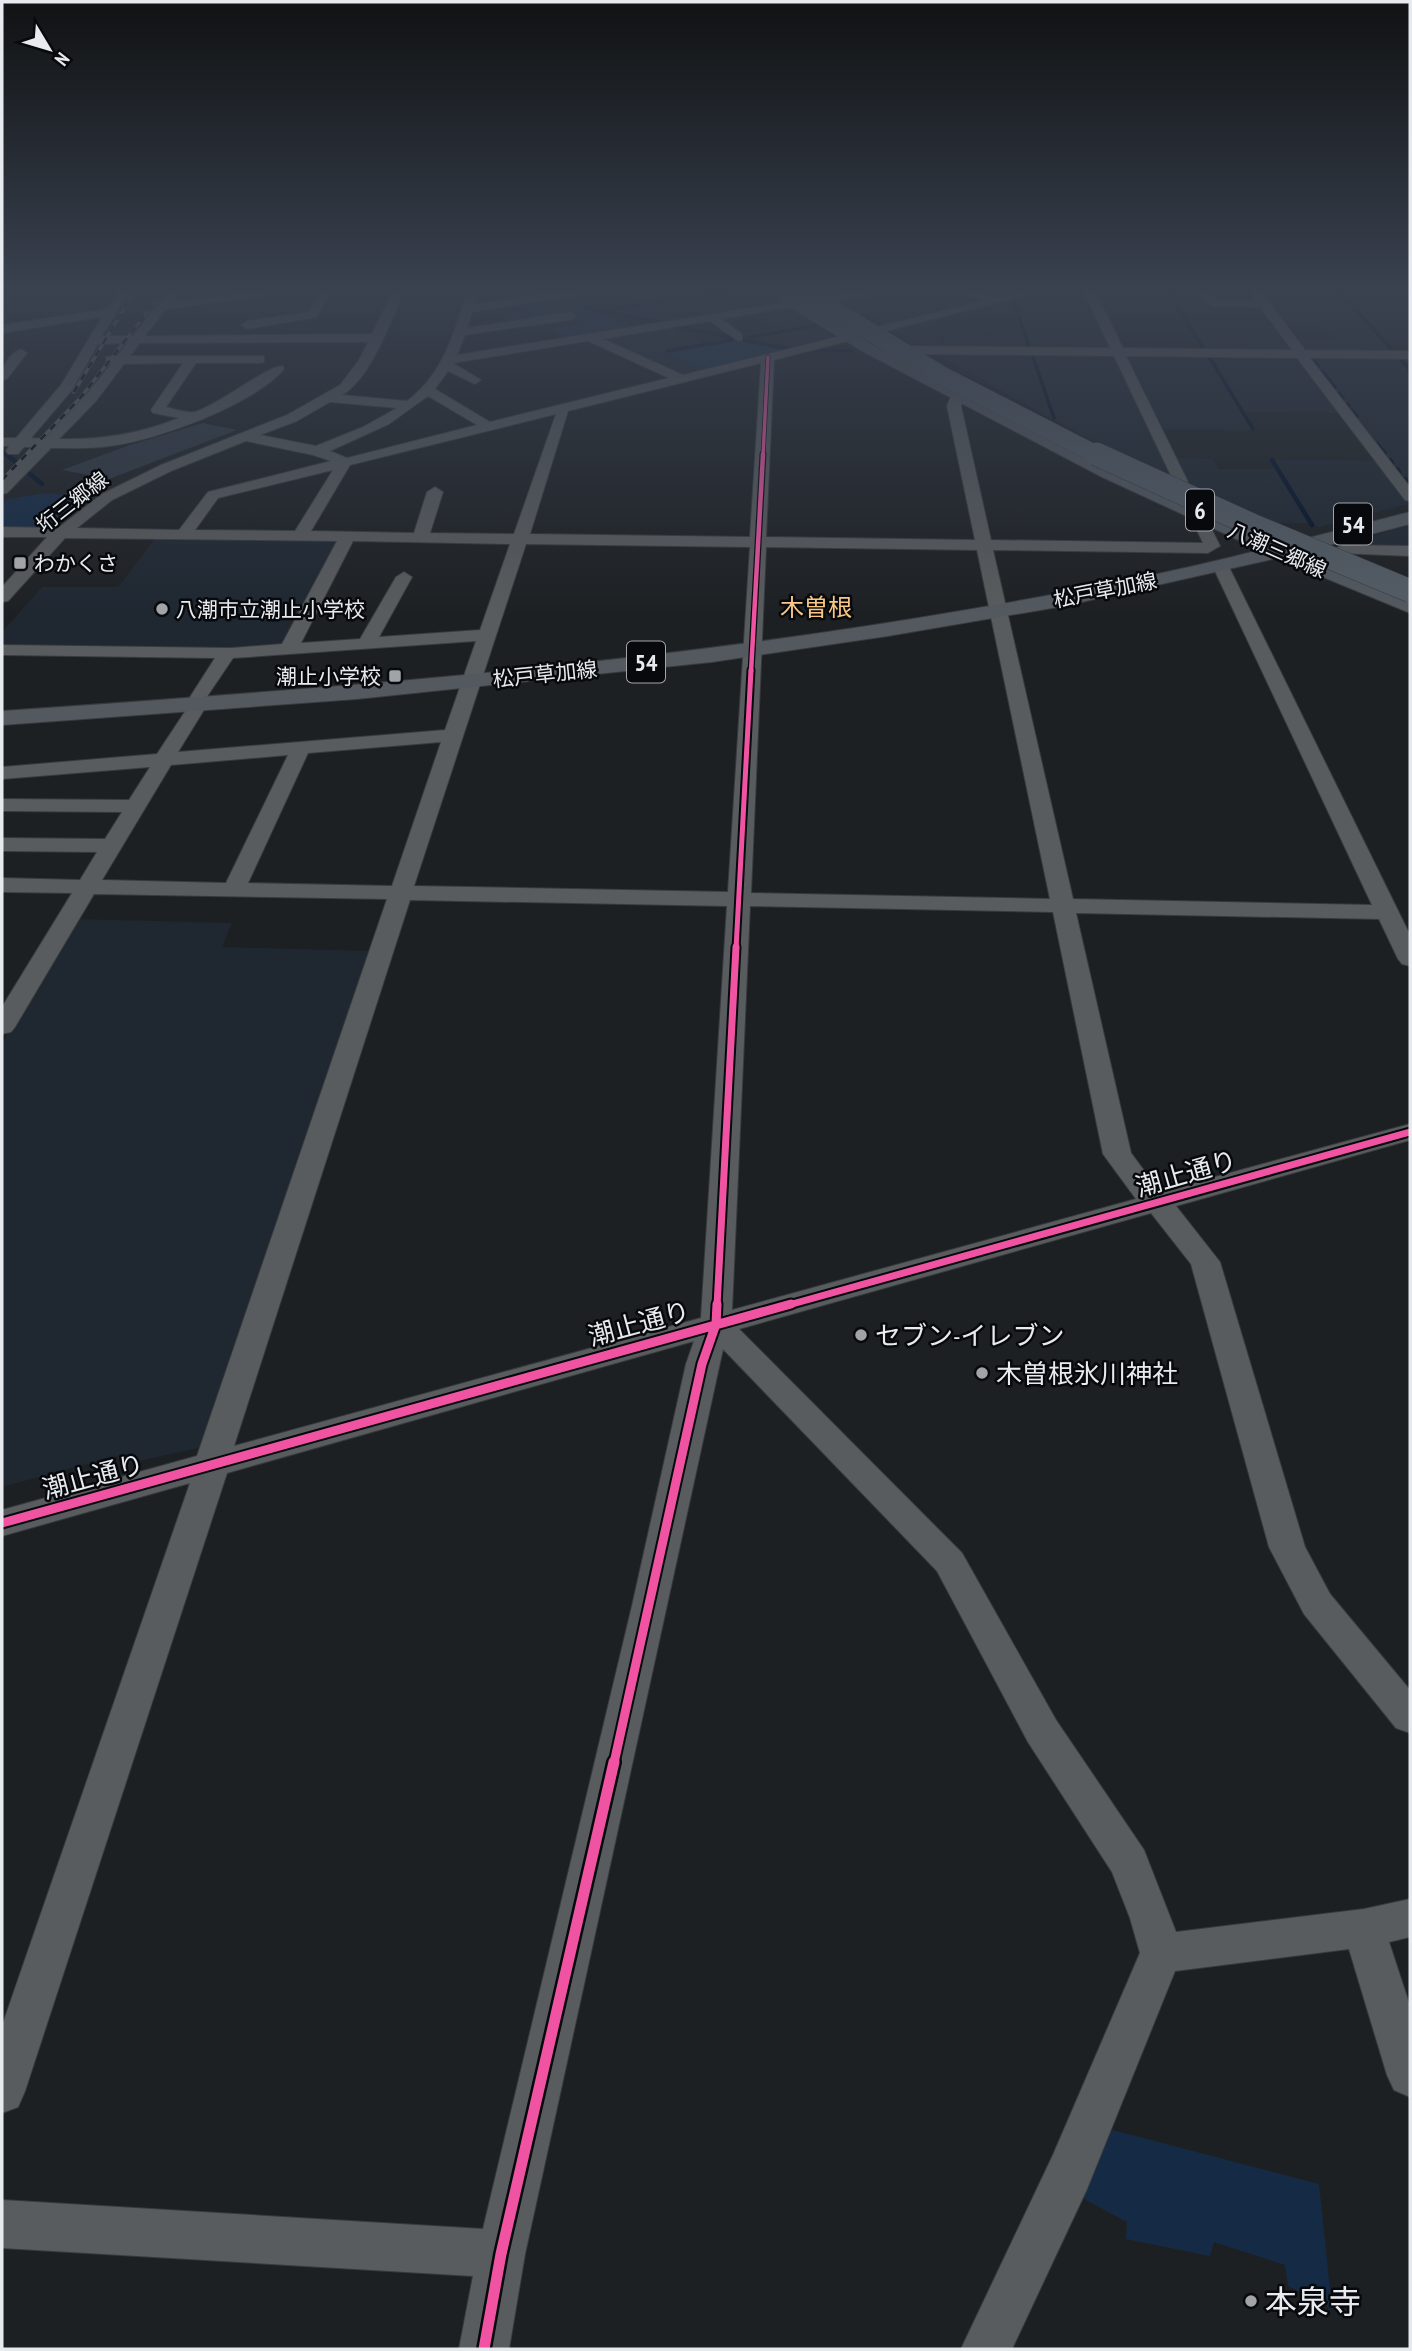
<svg xmlns="http://www.w3.org/2000/svg" width="1412" height="2351" font-family="'PT Sans Narrow','Noto Sans JP',sans-serif">
	<rect width="100%" height="100%" fill="#1d2023"/>
	<!-- built -->
	<path fill="#1f2731" d="M207,287h57l7,3 -95,12 8,-12z
		M910,287h36l43,14 -102,25 -45,-28z
		M1264,287h146v53h-26l12,13 -92,-1 -11,-13h46l-6,-7h-10l-6,-7h-35l-21,-32z
		M412,291h56l-15,41h-58z
		M672,304l33,13 -32,5 -35,-12z
		M785,307l50,32 -36,9 -60,-14 42,-7 -35,-14z
		M1018,309l78,2 19,40 -169,-2 -3,-14 49,1 -1,-7h33z
		M934,319l6,30h-12l-35,-20z
		M1190,324l82,1 21,28 -86,-1z
		M664,326l41,19 -41,8 44,18 -24,5 -89,-39z
		M933,352l182,2 59,124 -90,-41z
		M1125,354l173,2 43,57 -96,-1 10,18 -94,-1z
		M1307,356l103,1v134l-45,-60z
		M1175,458l38,1 5,10h56l-5,-10 108,2 32,43 -90,23 -11,-4h-36l-84,-39z
		M1410,525v23l-67,-1v-2z
		M156,537l184,2 -57,105 -55,5 -226,-4v-13l40,-45h76z
		M75,919l157,4 -10,24 148,4 -163,495 -86,19 -4,-9 -115,31v-444z"/>
	<!-- green -->
	<path fill="#152b45" d="M617,287h101l11,4 -57,9 -24,-10 -6,1 30,13 -32,6 33,12 -60,-12 29,-5 -38,-16z
		M534,300l21,9 20,-3 29,6 -5,1 35,15 -64,11 -21,-10 35,-6 -14,-6 -54,6 -17,-8 24,-4 -15,-7z
		M737,339l53,11 -82,21 -45,-19z
		M46,493l39,4 -39,30 -44,1v-28z
		M1101,2127l218,57 13,125 -44,-23 -3,-21 -71,-23 -4,14 -84,-17 1,-17 -54,-29z"/>
	<g fill="none" stroke-linecap="round" stroke-linejoin="round">
		<!-- stream-far1 -->
		<path stroke="#031128" stroke-width="3.5" d="M1166,287l39,64
			M1335,287l59,65
			M1253,290l2,-3
			M1013,299l17,50
			M675,300l81,-13
			M582,307l79,16
			M613,309l48,-7
			M674,326l114,23
			M750,337l65,-11
			M816,350l36,1
			M667,351l65,-11
			M1032,354l22,64
			M1208,355l45,74
			M1311,356l7,10
			M1398,356l12,14
			M1322,371l13,16
			M1339,393l4,5
			M1347,404l2,2
			M1352,410l5,6
			M1377,443l8,10
			M2,451l6,5"/>
		<!-- stream -->
		<path stroke="#031128" stroke-width="4.5" d="M6,454l36,30
			M1272,460l40,65
			M1390,460l2,3
			M1397,469l2,3
			M1405,479l3,5"/>
	</g>
	<!-- building -->
	<path fill="#2f3742" d="M203,423l34,7 -128,49 -47,-9 68,-25z"/>
	<g fill="none" stroke-linecap="round" stroke-linejoin="round">
		<defs>
			<path id="minor" d="M121,287h11l-30,49h31l38,-49h12l-11,15 112,-15h30l-6,3 -142,19 -21,27 227,-2 23,-47h10c-12,30 -34,92 -63,108l65,6c38,-28 48,-72 61,-114h11l-5,17 117,-17h27l-6,3 -140,22 -5,16 103,-16 6,4 -6,4 -105,15 -8,20 337,-54 6,3 -6,3 -72,12 20,15v6l-4,1 -28,-20 -107,18 80,36 300,-74 -36,-14c20,0 35,10 49,10 17,1 39,-10 61,-10l-283,73 -8,177 209,3 -28,-134 5,-12 5,-1 7,4 -3,9 30,134 212,3 -13,-28 3,-3h10l17,34 -12,7 -215,-3 80,349 299,6 -159,-338 8,-5 8,5 181,368v31l-8,-2 -4,-5 -19,-40 -303,-6 55,240 29,39 250,-68v16l-234,66 44,56 85,285 25,47 80,96v43l-14,-5 -92,-114 -35,-67 -78,-283 -40,-51 -412,116 223,224 94,167 88,130 32,82 188,-23 46,-10v38l-21,5 21,64v91l-16,-7 -7,-15 -38,-126 -174,22 -88,218 -75,160h-51l92,-194 87,-202 -10,-35 -18,-46 -84,-130 -91,-171 -214,-222 -198,905 -16,95h-50l14,-73 -471,-28v-48l481,29 149,-623 54,-242 8,-23 -467,132 -202,618 -7,16 -16,6v-87l188,-543 -188,53v-26l195,-54 190,-557 -293,-5 -79,133 -4,5 -9,2v-27l70,-114 -70,-1v-14l78,2 17,-28 -95,-1v-13l103,1 17,-27 -120,-1v-12l127,1 21,-33 -148,12v-12l155,-13 35,-53 -2,-4 25,-39 -213,-3v-10l229,3 51,-4 55,-103 -272,-3 -57,63 -6,1v-15l45,-50h-45v-10l56,1 44,-34 59,-29 126,-50 53,-30 19,-25 9,-18 -228,1 -10,13h134v6l-4,1h-64l-30,44c8,2 20,6 28,5 22,-5 75,-48 89,-46l1,3c-31,36 -127,71 -174,77 -20,3 -40,2 -59,2l-44,45 -5,1v-12l34,-35h-12l-6,7h-10l-2,-3 3,-5h-7v-8h14l45,-53 41,-68 -100,16v-8l99,-15 8,-3zM588,341l81,37 -179,44 -55,-33 13,-18 27,13 6,-4 -28,-17zM127,343l-10,13 -11,1v6l5,1 -25,31 -42,44 -13,-1 41,-48 26,-46zM183,363l-32,47 2,3 26,5c-40,16 -78,22 -120,21l37,-38 28,-37zM761,363l-11,174 -220,-3 38,-123zM428,396l49,29 -130,33 -17,-7 59,-27zM330,402l67,6 -34,19 -47,19 -56,-11 37,-14zM556,414l-42,120 -84,-1 13,-41 -8,-5 -8,5 -13,41 -103,-2 39,-66zM246,441l67,14 18,6 -123,31 -29,38 -102,-2 35,-28 59,-29zM333,470l-38,61 -100,-1 23,-32zM353,541l157,3 -30,86 -101,7 33,-60 -8,-5 -8,5 -36,62 -59,4zM526,544l224,3 -22,345 -314,-6zM766,547l211,3 73,349 -299,-6zM476,641l-31,89 -267,22 29,-47 -3,-4 29,-43zM441,742l-49,144 -144,-3 60,-130zM288,755l-62,128 -124,-3 69,-115zM410,900l317,6 -26,412 -467,128zM750,906l303,6 50,242 33,45 -404,111z
				M323,287h11l-17,30 -70,12 -6,-4 6,-4 62,-9z
				M883,287h26l-6,3 -75,12 -6,-3 6,-3z
				M1082,287h11l30,61 169,2 -32,-43 -49,-1 -17,-19h12l12,14h37l-4,-7 4,-7h10l-2,7 42,56 105,1v8l-100,-1 100,129v14l-5,-1 -108,-142 -171,-2 62,126 -5,8 -32,9 -8,-5 3,-3 28,-9 -60,-126 -204,-2 -6,-4 6,-4 200,2z
				M21,349l6,4 -20,26 -5,1c0,-13 6,-26 19,-31z
				M1344,545l66,1v10l-72,-3 -2,-3 2,-3z"/>
			<path id="major" d="M764,287h16l94,59 240,123 167,76 129,-33v12l-111,29 111,46v14l-133,-55 -213,48 -176,30 -176,26 -355,37 -355,26v-14c322,-22 645,-46 964,-101 99,-17 197,-35 294,-60l-158,-73 -238,-125 -75,-45z"/>
			<path id="highway" d="M775,287h18l17,13 -2,3h-12z"/>
		</defs>
		<!-- minor casing -->
		<use href="#minor" stroke="#383b3d" stroke-width="2"/>
		<!-- major casing -->
		<use href="#major" stroke="#383b3d" stroke-width="2"/>
		<!-- highway casing -->
		<use href="#highway" stroke="#383b3d" stroke-width="2"/>
		<!-- minor -->
		<use href="#minor" fill="#595c5e" fill-rule="evenodd"/>
		<!-- major -->
		<use href="#major" fill="#53595f" fill-rule="evenodd"/>
		<!-- highway -->
		<use href="#highway" fill="#545c65" fill-rule="evenodd"/>
		<defs>
			<path id="rail" d="M74,392l63,-105
				M2,480l79,-83 86,-110"/>
		</defs>
		<!-- rail casing -->
		<use href="#rail" stroke="#5c5e61" stroke-width="3.5"/>
		<!-- rail -->
		<use href="#rail" stroke="#07090c" stroke-width="2.5" stroke-dasharray="7" stroke-linecap="butt"/>
		<defs>
			<path id="highway-bridge-far1" d="M796,287l147,89 156,80"/>
			<path id="highway-bridge" d="M1096,454l156,71 158,66"/>
		</defs>
		<!-- highway-bridge-far1 casing -->
		<use href="#highway-bridge-far1" stroke="#383b3d" stroke-width="18" stroke-linecap="butt"/>
		<!-- highway-bridge casing -->
		<use href="#highway-bridge" stroke="#383b3d" stroke-width="24" stroke-linecap="butt"/>
		<!-- highway-bridge-far1 -->
		<use href="#highway-bridge-far1" stroke="#545c65" stroke-width="18"/>
		<!-- highway-bridge -->
		<use href="#highway-bridge" stroke="#545c65" stroke-width="23"/>
		<defs>
			<path id="cycleway-far5" d="M763,456l5,-99"/>
			<path id="cycleway-far4" d="M751,672l12,-218"/>
			<path id="cycleway-far3" d="M736,949l15,-279"/>
			<path id="cycleway-far2" d="M717,1306l19,-359
				M785,1306l625,-174"/>
			<path id="cycleway-far1" d="M2,1523l789,-219
				M614,1763l88,-399 14,-40 1,-20"/>
			<path id="cycleway" d="M484,2349l17,-95 113,-492"/>
		</defs>
		<!-- cycleway-far5 casing -->
		<use href="#cycleway-far5" stroke="#07090c" stroke-width="5"/>
		<!-- cycleway-far4 casing -->
		<use href="#cycleway-far4" stroke="#07090c" stroke-width="7"/>
		<!-- cycleway-far3 casing -->
		<use href="#cycleway-far3" stroke="#07090c" stroke-width="9"/>
		<!-- cycleway-far2 casing -->
		<use href="#cycleway-far2" stroke="#07090c" stroke-width="11"/>
		<!-- cycleway-far1 casing -->
		<use href="#cycleway-far1" stroke="#07090c" stroke-width="13"/>
		<!-- cycleway casing -->
		<use href="#cycleway" stroke="#07090c" stroke-width="16"/>
		<!-- cycleway-far5 -->
		<use href="#cycleway-far5" stroke="#f153a3" stroke-width="3.5"/>
		<!-- cycleway-far4 -->
		<use href="#cycleway-far4" stroke="#f153a3" stroke-width="4.5"/>
		<!-- cycleway-far3 -->
		<use href="#cycleway-far3" stroke="#f153a3" stroke-width="5"/>
		<!-- cycleway-far2 -->
		<use href="#cycleway-far2" stroke="#f153a3" stroke-width="7"/>
		<!-- cycleway-far1 -->
		<use href="#cycleway-far1" stroke="#f153a3" stroke-width="9"/>
		<!-- cycleway -->
		<use href="#cycleway" stroke="#f153a3" stroke-width="11"/>
	</g>
	<!-- sky -->
	<linearGradient id="sky" x2="0" y2="1"><stop stop-color="#101213"/><stop offset="0.47" stop-color="#3a4250"/><stop offset="1" stop-color="#3a4250" stop-opacity="0"/></linearGradient>
	<rect width="1412" height="616" fill="url(#sky)"/>
	<!-- markers -->
	<g fill="#a0a3a8" stroke="#07090c" stroke-width="2.5">
		<rect x="13" y="556" width="14" height="14" rx="3.5"/>
		<circle cx="162" cy="609" r="7"/>
		<rect x="388" y="669" width="14" height="14" rx="3.5"/>
		<circle cx="861" cy="1335" r="7"/>
		<circle cx="982" cy="1373" r="7"/>
		<circle cx="1251" cy="2301" r="7"/>
	</g>
	<g text-anchor="middle" dominant-baseline="central" stroke-width="5" stroke-linejoin="round" paint-order="stroke">
		<!-- far-street labels -->
		<g font-size="21" fill="#e7eaef" stroke="#07090c">
			<text transform="translate(72 502) rotate(-38)">垳三郷線</text>
			<text transform="translate(1277 550) rotate(24)">八潮三郷線</text>
			<text transform="translate(1105 590) rotate(-11)">松戸草加線</text>
			<text transform="translate(545 674) rotate(-6)">松戸草加線</text>
		</g>
		<!-- far-poi labels -->
		<g font-size="21" fill="#e7eaef" stroke="#07090c" text-anchor="start">
			<text x="34" y="563">わかくさ</text>
			<text x="176" y="609">八潮市立潮止小学校</text>
			<text x="381" y="676" text-anchor="end">潮止小学校</text>
		</g>
		<!-- shield labels -->
		<g fill="#07090c" stroke="#a4a6ab" stroke-width="2">
			<rect x="1186" y="489.5" width="28" height="41" rx="5"/>
			<rect x="1334" y="503.5" width="38" height="41" rx="5"/>
			<rect x="627" y="641.5" width="38" height="41" rx="5"/>
		</g>
		<g font-size="24" font-weight="bold" fill="#e7eaef">
			<text x="1200" y="510">6</text>
			<text x="1353" y="524">54</text>
			<text x="646" y="662">54</text>
		</g>
		<!-- far-quarter labels -->
		<g font-size="24" fill="#f8c785" stroke="#07090c">
			<text x="816" y="607">木曽根</text>
		</g>
		<!-- street labels -->
		<g font-size="26" fill="#e7eaef" stroke="#07090c">
			<text transform="translate(1186 1173) rotate(-16)">潮止通り</text>
			<text transform="translate(639 1323) rotate(-15)">潮止通り</text>
			<text transform="translate(93 1476) rotate(-15)">潮止通り</text>
		</g>
		<!-- poi labels -->
		<g font-size="26" fill="#e7eaef" stroke="#07090c" text-anchor="start">
			<text x="875" y="1335">セブン-イレブン</text>
			<text x="996" y="1373">木曽根氷川神社</text>
		</g>
		<!-- near-poi labels -->
		<g font-size="32" fill="#e7eaef" stroke="#07090c" text-anchor="start">
			<text x="1265" y="2301">本泉寺</text>
		</g>
	</g>
	<!-- border -->
	<rect width="1412" height="2351" fill="none" stroke="#e7eaef" stroke-width="7"/>
	<!-- north arrow -->
	<g transform="translate(49 49) rotate(128)" stroke="#07090c" stroke-width="5" paint-order="stroke">
	<path d="M0-5L12 26L0 18L-12 26Z" fill="#e7eaef"/>
	<text y="-10" font-size="19" font-weight="bold" text-anchor="middle" fill="#e7eaef">N</text>
	</g>
</svg>
